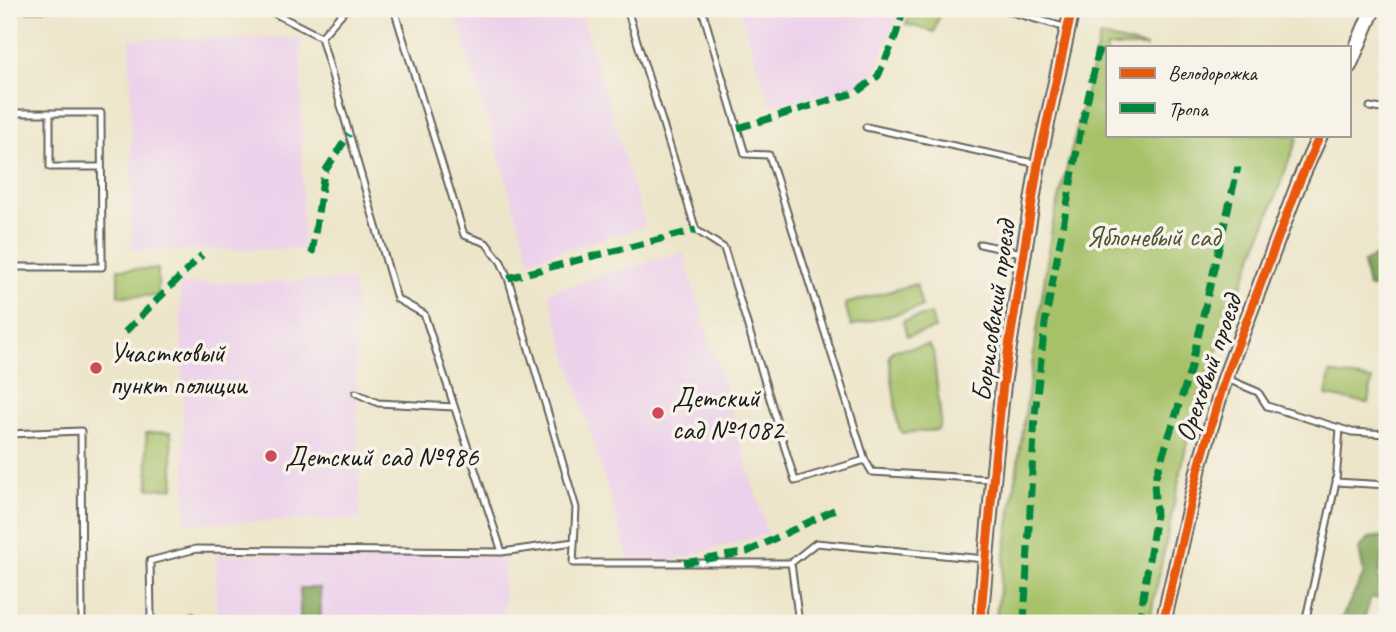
<svg xmlns="http://www.w3.org/2000/svg" width="1396" height="632" font-family="Caveat,sans-serif">
	<rect width="100%" height="100%" fill="#f7f3e8"/>
	<filter id="ink" filterUnits="userSpaceOnUse"><feTurbulence type="fractalNoise" baseFrequency=".0143" numOctaves="2"/><feDisplacementMap in="SourceGraphic" scale="14" xChannelSelector="R" yChannelSelector="G"/><feConvolveMatrix kernelMatrix="1 2 1 2 8 2 1 2 1" color-interpolation-filters="sRGB"/></filter>
	<filter id="wash" filterUnits="userSpaceOnUse"><feTurbulence type="fractalNoise" baseFrequency=".00686" numOctaves="4" result="noise"/><feDisplacementMap in="SourceGraphic" scale="28" xChannelSelector="R" yChannelSelector="G"/><feGaussianBlur stdDeviation="1.57" result="paint"/><feColorMatrix in="noise" values="0 0 0 0 0 0 0 0 0 0 0 0 0 0 0 0 0 1.4 0 .05"/><feComposite in="paint" operator="in"/></filter>
	<g filter="url(#wash)">
		<rect width="100%" height="100%" fill="#ede5c9"/>
		<!-- built -->
		<path fill="#ecd1ea" d="M454,9h126l65,217 -115,34z
			M739,9h159l-8,25 -14,35 -20,18 -30,8 -55,11z
			M301,38l2,211 -171,1 -2,-211z
			M683,252l85,282 -122,34 -16,-5 -82,-271z
			M354,280l6,239 -174,4 -6,-239z
			M216,554l288,2v65l20,2h-308z"/>
		<!-- green -->
		<path fill="#a6c167" stroke="#616e42" stroke-width="2" d="M911,9h30l-7,23 -28,-8z
			M1100,36l47,11h-40v88h184l7,2 -106,281 -43,205h-154l57,-396z
			M118,269h40v27h-40z
			M916,284l6,23 -71,19 -6,-22z
			M931,314l4,15 -28,7 -4,-15z
			M929,345l4,6 8,70 -3,9 -36,3 -4,-8 -9,-69 5,-6z
			M1330,373l42,7 -4,23 -42,-7z
			M171,432l3,56 -25,1 -3,-56z"/>
		<!-- forest -->
		<path fill="#84a75c" stroke="#50623c" stroke-width="2" d="M1387,249v40l-19,-2 -5,-24z
			M1387,536v16l-4,1 -5,24 7,18h2v6l-16,-4 -8,26h-24l25,-49 -5,-25 10,-11z
			M300,588h20l1,35h-21z"/>
	</g>
	<g filter="url(#ink)">
		<g fill="none" stroke-linecap="round" stroke-linejoin="round">
			<defs>
				<path id="service" d="M17,9h39
					M266,9l55,28 25,-28
					M394,9l70,226 22,8 15,19 7,16 68,230 -3,55h218l25,-20 169,16
					M627,9l69,221 28,18 71,233 70,-21
					M702,9l43,145 24,1 96,305 7,12 118,7
					M1001,9l66,19
					M321,37l76,262 27,15 78,238 72,-10
					M1370,107l17,3
					M9,113h92l1,144v10h-93
					M50,113v54h51
					M866,127l172,37
					M980,244l41,9
					M1225,378l33,14 9,14 85,26 35,2
					M356,393l22,10 76,4
					M1340,428l-4,54 51,3
					M9,434l72,-3 1,192
					M791,563l8,60
					M192,616v7
					M799,622l15,1
					M147,623l4,-8 -1,-54 46,-12 306,3
					M1305,623l31,-141"/>
				<path id="tertiary" d="M1349,66l24,-57
					M980,623l15,-163 8,-76 35,-220 34,-155
					M1163,623l36,-156 26,-89 75,-198 20,-45"/>
			</defs>
			<!-- service casing -->
			<use href="#service" stroke="#656259" stroke-width="9"/>
			<!-- tertiary casing -->
			<use href="#tertiary" stroke="#656259" stroke-width="18"/>
			<!-- service -->
			<use href="#service" stroke="#fff" stroke-width="5"/>
			<!-- tertiary -->
			<use href="#tertiary" stroke="#fff" stroke-width="14"/>
			<!-- quiet -->
			<path stroke="#00873e" stroke-width="7" stroke-dasharray="14 7" stroke-linecap="butt" d="M738,128l119,-36 21,-16 17,-38 9,-29
				M312,254l12,-81 25,-39
				M508,278l188,-48
				M125,332l77,-77
				M684,563l63,-11 91,-44
				M1024,623l11,-208 10,-92 36,-194 18,-80
				M1139,623l17,-108 -2,-33 36,-111 48,-204"/>
			<defs>
				<path id="cycleway" d="M980,623l15,-163 8,-76 35,-220 34,-155
					M1163,623l36,-156 26,-89 75,-198 20,-45"/>
			</defs>
			<!-- cycleway casing -->
			<use href="#cycleway" stroke="#f7f3e8" stroke-width="13"/>
			<!-- cycleway -->
			<use href="#cycleway" stroke="#e8590c" stroke-width="9"/>
		</g>
	</g>
	<!-- markers -->
	<g fill="#d1495b" stroke="#f7f3e8" stroke-width="2.5">
		<circle cx="96" cy="368" r="7"/>
		<circle cx="658" cy="413" r="7"/>
		<circle cx="271" cy="456" r="7"/>
	</g>
	<g text-anchor="middle" dominant-baseline="central" stroke-width="7" stroke-linejoin="round" paint-order="stroke">
		<!-- park labels -->
		<g font-size="28" fill="#4c5636" stroke="#f7f3e8">
			<text x="1153" y="236">Яблоневый сад</text>
		</g>
		<!-- street labels -->
		<g font-size="28" fill="#1c1c1c" stroke="#f7f3e8">
			<text transform="translate(993 311) rotate(-82)">Борисовский проезд</text>
			<text transform="translate(1208 368) rotate(-71)">Ореховый проезд</text>
		</g>
		<!-- poi labels -->
		<g font-size="28" fill="#1c1c1c" stroke="#f7f3e8" text-anchor="start">
			<text x="110" y="352">Участковый<tspan x="110" dy="32">пункт полиции</tspan></text>
			<text x="672" y="397">Детский<tspan x="672" dy="32">сад №1082</tspan></text>
			<text x="285" y="456">Детский сад №986</text>
		</g>
	</g>
	<!-- margin -->
	<rect width="1396" height="632" fill="none" stroke="#f7f3e8" stroke-width="35"/>
	<!-- legend -->
	<rect x="1106" y="46" width="245" height="91" fill="#f7f3e8" stroke="#9f9d96" stroke-width="2"/>
	<rect x="1120" y="68" width="35" height="10" fill="#e8590c" stroke="#9f9d96" stroke-width="2"/>
	<text x="1168" y="80" font-size="21" fill="#1c1c1c">Велодорожка</text>
	<rect x="1120" y="103" width="35" height="10" fill="#00873e" stroke="#9f9d96" stroke-width="2"/>
	<text x="1168" y="116" font-size="21" fill="#1c1c1c">Тропа</text>
</svg>
